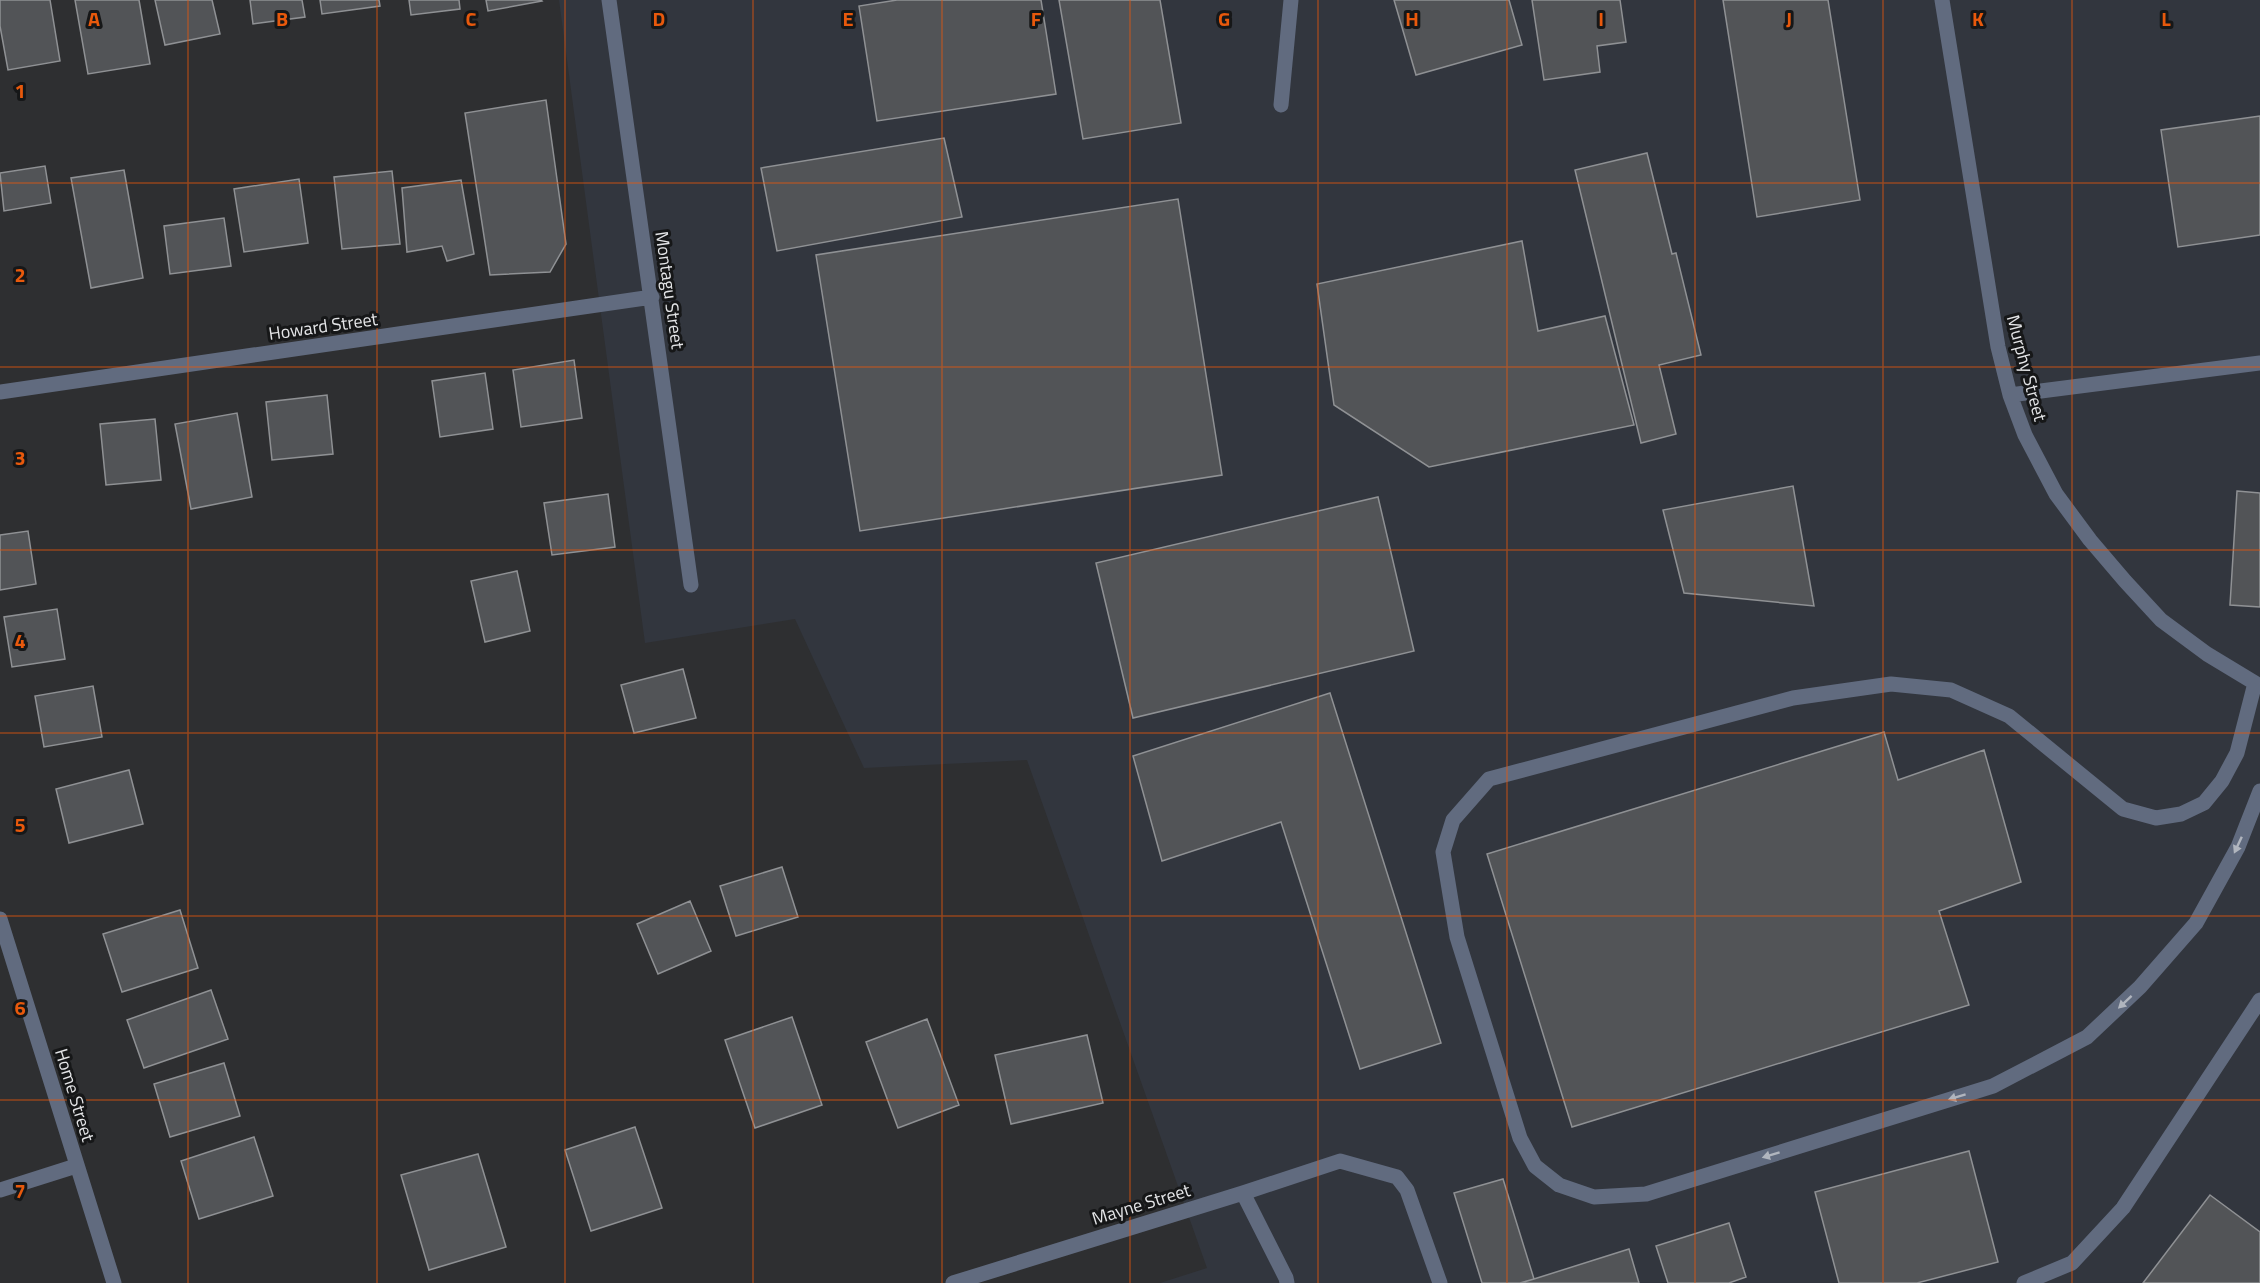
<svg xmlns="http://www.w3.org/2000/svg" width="2260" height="1283" font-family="'Titillium Web',sans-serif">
	<rect width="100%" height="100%" fill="#2e2f31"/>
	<!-- built -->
	<path fill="#32363e" d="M559,0h1701v1283h-1100l47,-15 -180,-508 -163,8 -69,-149 -150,24z"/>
	<!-- building -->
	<path fill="#525457" stroke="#8f9194" stroke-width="1.5" d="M0,0h50l10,61 -52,9 -8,-44z
		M75,0h64l11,64 -62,10z
		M155,0h57l8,34 -55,11z
		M250,0h52l3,17 -52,7z
		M320,0h59l1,6 -58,8z
		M409,0h50l1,9 -49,6z
		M486,0h55l1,1 -54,10z
		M897,0h144l15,94 -179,27 -18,-115z
		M1059,0h101l21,123 -98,16z
		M1394,0h115l13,45 -106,30z
		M1532,0h88l6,42 -29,4 3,26 -56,8z
		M1723,0h105l32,200 -103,17z
		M546,100l20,144 -16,28 -60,3 -25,-162z
		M2260,116v119l-82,12 -17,-117z
		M944,138l18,79 -185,34 -16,-83z
		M1647,153l25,101 4,-1 25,102 -42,10 17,69 -35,9 -66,-273z
		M45,166l6,37 -47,8 -4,-38z
		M124,170l19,108 -52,10 -20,-110z
		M392,171l8,73 -58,5 -8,-72z
		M299,179l9,64 -64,9 -10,-63z
		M461,180l13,74 -27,7 -5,-15 -35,6 -5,-64z
		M1178,199l44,276 -362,56 -44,-276z
		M224,218l7,48 -61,8 -6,-48z
		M1522,241l16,90 67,-15 29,109 -205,42 -95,-62 -17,-121z
		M574,360l8,58 -61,9 -8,-57z
		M485,373l8,56 -53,8 -8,-56z
		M327,395l6,59 -61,6 -6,-58z
		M237,413l15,84 -61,12 -16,-85z
		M155,419l6,61 -55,5 -6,-61z
		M1793,486l21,120 -130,-13 -21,-83z
		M2237,491l23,2v114l-30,-2z
		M608,494l7,53 -63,8 -8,-52z
		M1378,497l36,154 -281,67 -37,-155z
		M28,531l8,53 -36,6v-55z
		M517,571l13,60 -45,11 -14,-61z
		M57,609l8,50 -53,8 -8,-50z
		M683,669l13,49 -62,15 -13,-48z
		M93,686l9,51 -58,10 -9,-51z
		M1330,693l111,350 -81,26 -79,-247 -119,39 -29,-105z
		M1884,732l14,48 86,-30 37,132 -82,29 30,94 -397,122 -85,-273z
		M129,770l14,54 -74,19 -13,-54z
		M782,867l16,50 -62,19 -16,-50z
		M690,901l21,50 -53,23 -21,-50z
		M180,910l18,58 -76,24 -19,-58z
		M211,990l17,49 -84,29 -17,-48z
		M792,1017l30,88 -67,23 -30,-88z
		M927,1019l32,86 -61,23 -32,-86z
		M1087,1035l16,68 -92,21 -16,-69z
		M224,1063l16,53 -70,21 -16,-53z
		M635,1127l27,81 -71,23 -26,-81z
		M254,1137l19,59 -74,23 -18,-58z
		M1969,1151l29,111 -81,21h-78l-24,-91z
		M478,1154l28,93 -77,23 -28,-95z
		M1503,1179l31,100 -14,4h-38l-28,-90z
		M2210,1195l50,37v51h-117z
		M1729,1223l17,54 -17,6h-61l-12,-37z
		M1629,1249l10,34h-119l14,-4z"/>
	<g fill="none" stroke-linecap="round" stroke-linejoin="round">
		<!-- minor -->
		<path stroke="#616b7f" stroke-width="15" d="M609,0l82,585
			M1942,0l56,347 12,48 15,40 31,59 34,46 35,41 36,39 46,34 53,32
			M1281,105l10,-105
			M0,392l652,-95
			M2010,395l250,-32
			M2255,683l-18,70 -15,28 -18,22 -23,11 -25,4 -33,-9 -114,-93 -58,-26 -60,-6 -98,14 -304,81 -36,41 -10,32 14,85 63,201 15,28 24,19 35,12 52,-3 347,-108 94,-49 53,-50 56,-64 42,-76 22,-56
			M0,919l114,364
			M0,1190l76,-24
			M1243,1193l43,85 1,5
			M953,1283l290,-90 97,-32 57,16 10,13 33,93
			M2024,1283l48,-20 51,-55 137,-208"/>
	</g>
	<!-- one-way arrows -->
	<defs><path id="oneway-solid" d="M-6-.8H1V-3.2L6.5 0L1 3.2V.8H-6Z" transform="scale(1.5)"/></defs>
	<g fill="#b0b5be">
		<use href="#oneway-solid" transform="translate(2238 845) rotate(115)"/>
		<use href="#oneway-solid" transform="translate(2125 1002) rotate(137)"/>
		<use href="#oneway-solid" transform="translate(1957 1097) rotate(163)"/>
		<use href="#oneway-solid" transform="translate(1771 1155) rotate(163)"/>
	</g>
	<!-- grid -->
	<path fill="none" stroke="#e8590c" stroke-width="1.5" stroke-opacity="0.55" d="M188,0v1283M377,0v1283M565,0v1283M753,0v1283M942,0v1283M1130,0v1283M1318,0v1283M1507,0v1283M1695,0v1283M1883,0v1283M2072,0v1283M0,183h2260M0,367h2260M0,550h2260M0,733h2260M0,916h2260M0,1100h2260"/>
	<g text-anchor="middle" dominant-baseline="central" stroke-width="6" stroke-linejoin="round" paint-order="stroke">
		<!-- street labels -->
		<g font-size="18" fill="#e5e6e8" stroke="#161718">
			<text transform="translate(670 290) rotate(82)">Montagu Street</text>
			<text transform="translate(323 326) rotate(-8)">Howard Street</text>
			<text transform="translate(2027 368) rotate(75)">Murphy Street</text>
			<text transform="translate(75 1095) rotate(73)">Home Street</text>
			<text transform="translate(1141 1204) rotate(-17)">Mayne Street</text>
		</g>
	</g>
	<g font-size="20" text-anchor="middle" font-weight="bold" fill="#e8590c" stroke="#161718" stroke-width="6" stroke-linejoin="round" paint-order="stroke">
		<text x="94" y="26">A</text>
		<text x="282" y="26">B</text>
		<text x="471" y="26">C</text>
		<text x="659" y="26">D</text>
		<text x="848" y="26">E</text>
		<text x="1036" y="26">F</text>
		<text x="1224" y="26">G</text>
		<text x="1412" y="26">H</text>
		<text x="1601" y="26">I</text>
		<text x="1789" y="26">J</text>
		<text x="1978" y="26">K</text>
		<text x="2166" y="26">L</text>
		<text x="20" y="98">1</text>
		<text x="20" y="282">2</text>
		<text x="20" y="465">3</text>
		<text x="20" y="648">4</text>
		<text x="20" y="832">5</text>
		<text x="20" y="1015">6</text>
		<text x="20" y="1198">7</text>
	</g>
</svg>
